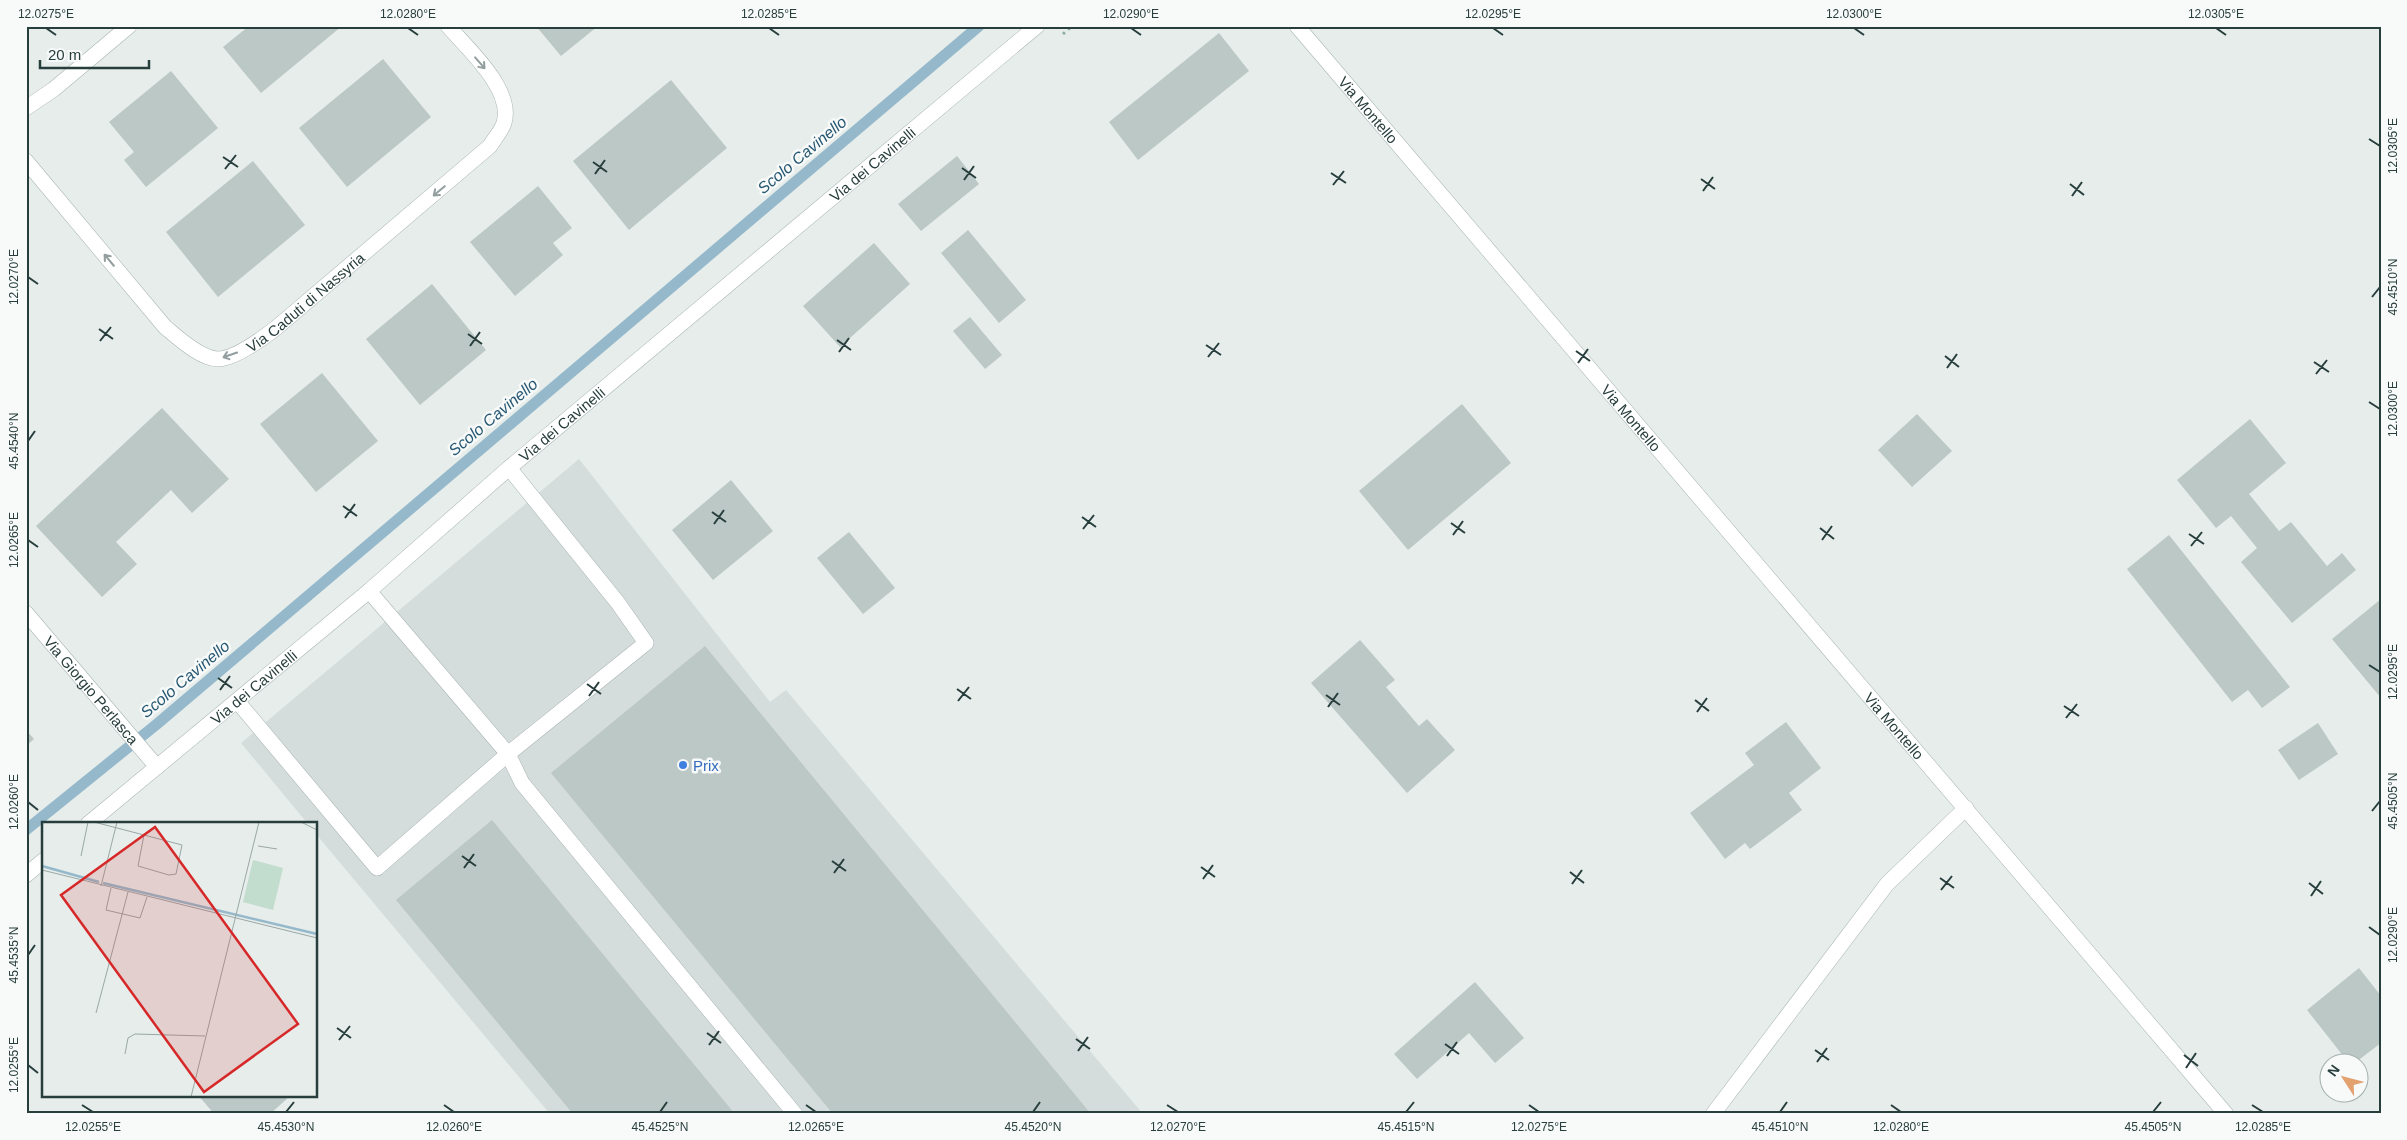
<svg xmlns="http://www.w3.org/2000/svg" width="2407" height="1140" font-family="Arial,sans-serif">
	<rect width="100%" height="100%" fill="#e6edeb"/>
	<!-- built -->
	<path fill="#d4dddb" d="M579,459l191,243 16,-12 357,424h-593l-234,-280v-10h-8l-67,-81z"/>
	<g fill="none" stroke-linecap="round" stroke-linejoin="round">
		<!-- stream -->
		<path stroke="#95b9cb" stroke-width="11" d="M26,830l131,-106 822,-698"/>
	</g>
	<!-- building -->
	<path fill="#bcc8c5" d="M249,26h93l-81,67 -38,-46z
		M536,26h62l-37,30z
		M1219,33l30,38 -111,89 -29,-38z
		M383,59l48,58 -84,70 -48,-59z
		M171,71l47,57 -72,59 -22,-27 10,-8 -25,-30z
		M671,80l56,68 -98,82 -56,-69z
		M957,156l22,28 -58,47 -23,-27z
		M253,161l52,64 -87,72 -52,-65z
		M538,186l34,42 -19,15 10,12 -48,41 -45,-54z
		M968,230l58,70 -27,23 -58,-70z
		M874,243l36,41 -70,63 -37,-41z
		M432,284l54,66 -66,55 -54,-66z
		M970,317l32,38 -17,14 -32,-38z
		M322,373l56,68 -62,51 -56,-68z
		M1462,404l49,59 -103,87 -49,-59z
		M162,408l67,71 -37,34 -21,-23 -55,52 21,22 -35,33 -66,-71z
		M1917,414l35,37 -40,36 -34,-37z
		M2250,419l36,44 -37,31 30,37 12,-9 36,44 15,-13 14,17 -64,53 -51,-61 16,-14 -26,-32 -15,12 -39,-48z
		M731,480l42,51 -60,49 -41,-50z
		M849,532l46,56 -32,26 -46,-56z
		M2169,535l121,152 -28,21 -14,-18 -16,12 -105,-133z
		M2381,599v99l-49,-59z
		M1360,640l35,40 -9,7 33,39 8,-7 28,31 -48,43 -96,-110z
		M705,646l386,468h-258l-282,-341z
		M1786,722l35,46 -32,25 13,17 -52,39 -5,-6 -20,16 -35,-46 64,-48 -9,-12z
		M2318,723l20,31 -39,26 -21,-30z
		M26,730l8,9 -8,7z
		M492,820l243,294h-162l-177,-214z
		M2359,968l22,28v47l-25,19h-8l-41,-52z
		M1475,982l49,56 -29,25 -26,-30 -52,46 -23,-25z
		M199,1096h91l-20,18h-56z"/>
	<g fill="none" stroke-linecap="round" stroke-linejoin="round">
		<defs>
			<path id="service" d="M369,591l139,163 14,29 273,331
				M237,701l140,167 131,-114 138,-111 -28,-40 -109,-135"/>
			<g id="minor">
				<path d="M26,108l28,-19 75,-63"/>
				<path id="s1" d="M26,161l139,166c12,10 36,32 53,32 17,0 45,-21 58,-31l214,-182c4,-7 12,-16 14,-23 10,-33 -36,-74 -56,-97"/>
				<path id="s2" d="M26,613l131,154"/>
				<path d="M1713,1114l174,-230 79,-76"/>
			</g>
			<g id="tertiary">
				<path id="s3" d="M1297,26l929,1088"/>
				<path id="s4" d="M88,824l281,-233 140,-123 528,-442"/>
				<path d="M26,875l18,-15"/>
			</g>
		</defs>
		<!-- service casing -->
		<use href="#service" stroke="#a9b5b3" stroke-width="16"/>
		<!-- minor casing -->
		<use href="#minor" stroke="#a9b5b3" stroke-width="16"/>
		<!-- tertiary casing -->
		<use href="#tertiary" stroke="#a9b5b3" stroke-width="16"/>
		<!-- path -->
		<path stroke="#8aada9" stroke-width="3" stroke-dasharray="2.5 4" stroke-linecap="butt" d="M1063,34l9,-8"/>
		<!-- service -->
		<use href="#service" stroke="#fff" stroke-width="15"/>
		<!-- minor -->
		<use href="#minor" stroke="#fff" stroke-width="15"/>
		<!-- tertiary -->
		<use href="#tertiary" stroke="#fff" stroke-width="15"/>
	</g>
	<!-- one-way arrows -->
	<defs><path id="oneway-shaft" d="M-6 0H5M1.5-3L5.5 0L1.5 3" fill="none" stroke-width="1.6" stroke-linecap="round" stroke-linejoin="round" transform="scale(1.25)"/></defs>
	<g stroke="#939e9e">
		<use href="#oneway-shaft" transform="translate(480 63) rotate(49)"/>
		<use href="#oneway-shaft" transform="translate(439 191) rotate(140)"/>
		<use href="#oneway-shaft" transform="translate(109 260) rotate(-130)"/>
		<use href="#oneway-shaft" transform="translate(230 355) rotate(161)"/>
	</g>
	<!-- ticks -->
	<path fill="none" stroke="#273e3c" stroke-width="2" d="M46,28l10,7M408,28l10,7M769,28l10,7M1131,28l10,7M1493,28l10,7M1854,28l10,7M2216,28l10,7M2369,139l11,7M223,157l15,10M593,162l14,10M962,168l14,10M225,169l11,-14M1331,173l15,10M595,174l10,-14M1701,179l14,10M964,180l10,-14M2070,184l14,11M1333,185l11,-14M1703,191l10,-14M2072,196l10,-14M28,277l10,7M2372,297l8,-10M99,329l14,10M468,334l14,10M837,340l14,10M100,341l11,-14M1206,345l15,10M470,346l10,-14M1576,351l14,10M839,352l10,-14M1945,356l14,11M1208,357l11,-14M2314,362l15,10M1578,363l10,-14M1947,368l10,-14M2316,374l11,-14M2369,402l11,7M28,441l7,-10M343,506l14,10M712,512l14,10M1082,517l14,10M345,518l10,-14M1451,523l14,10M714,524l10,-14M1820,528l14,11M1083,529l11,-14M2189,534l15,10M1453,535l10,-14M28,540l10,7M1822,540l10,-14M2191,546l11,-14M2369,665l11,7M218,678l14,10M587,684l14,10M957,689l14,10M220,690l10,-14M1326,695l14,10M589,696l10,-14M1695,700l14,11M958,701l11,-14M2064,706l15,10M1328,707l10,-14M1697,712l10,-14M2066,718l11,-14M28,802l10,8M2372,811l8,-10M462,856l14,10M832,861l14,10M1201,867l14,10M464,868l10,-14M1570,872l14,11M834,873l10,-14M1940,878l14,10M1203,879l10,-14M2309,883l14,11M1572,884l10,-14M1941,890l11,-14M2311,896l10,-15M2369,927l11,8M28,955l7,-10M337,1028l14,10M707,1033l14,10M1076,1039l14,10M339,1040l11,-14M1445,1044l14,10M709,1045l10,-14M1815,1050l14,10M1078,1051l10,-14M2184,1055l14,11M1447,1056l10,-14M1817,1062l10,-14M28,1065l10,8M2186,1068l10,-15M82,1105l11,7M444,1105l10,7M806,1105l10,7M1167,1105l11,7M1529,1105l10,7M1891,1105l10,7M2252,1105l11,7M286,1112l8,-10M660,1112l7,-10M1033,1112l7,-10M1406,1112l8,-10M1780,1112l7,-10M2153,1112l8,-10"/>
	<!-- markers -->
	<circle fill="#3f7fe0" stroke="#f7faf9" stroke-width="2" cx="683" cy="765" r="5"/>
	<g text-anchor="middle" dominant-baseline="central" stroke-width="5" stroke-linejoin="round" paint-order="stroke">
		<!-- street labels -->
		<g font-size="15" fill="#273e3c" stroke="#f7faf9">
			<text stroke="none"><textPath href="#s3" startOffset="110">Via Montello</textPath></text>
			<text stroke="none"><textPath href="#s4" startOffset="1025">Via dei Cavinelli</textPath></text>
			<text stroke="none"><textPath href="#s1" startOffset="385">Via Caduti di Nassyria</textPath></text>
			<text stroke="none"><textPath href="#s3" startOffset="515">Via Montello</textPath></text>
			<text stroke="none"><textPath href="#s4" startOffset="620">Via dei Cavinelli</textPath></text>
			<text stroke="none"><textPath href="#s4" startOffset="215">Via dei Cavinelli</textPath></text>
			<text stroke="none"><textPath href="#s2" startOffset="101">Via Giorgio Perlasca</textPath></text>
			<text stroke="none"><textPath href="#s3" startOffset="920">Via Montello</textPath></text>
		</g>
		<!-- shop labels -->
		<g font-size="15" fill="#366cbe" stroke="#f7faf9" text-anchor="start">
			<text x="693" y="765">Prix</text>
		</g>
		<!-- water labels -->
		<g font-size="16" font-style="italic" fill="#275873" stroke="#f7faf9">
			<text transform="translate(802 155) rotate(-40)">Scolo Cavinello</text>
			<text transform="translate(493 417) rotate(-40)">Scolo Cavinello</text>
			<text transform="translate(185 679) rotate(-40)">Scolo Cavinello</text>
		</g>
	</g>
	<!-- overview -->
	<g transform="translate(42 822)">
		<rect width="275" height="275" fill="#e6edeb"/>
		<path d="M211,38l30,8 -10,42 -30,-8z" fill="#c2dcce"/>
		<path fill="none" stroke="#95b9cb" stroke-width="2.5" d="M0,44l57,16M61,61l214,51"/>
		<path fill="none" stroke="#9aa7a5" stroke-width="1" d="M52,0l50,13 38,10 -6,29 -7,1 -31,-9 6,-31M259,0l16,8M216,24l19,3M39,34l7,-34M0,48l275,68M59,64l16,-64M69,66l-5,22 34,8 7,-21M54,191l32,-121M83,232l3,-16 7,-4 70,2M149,275l68,-275"/>
		<path fill="#d62828" fill-opacity="0.15" stroke="#d62828" stroke-width="2.5" d="M113,5l143,197 -94,68 -143,-197z"/>
		<rect width="275" height="275" fill="none" stroke="#273e3c" stroke-width="2.5"/>
	</g>
	<!-- border -->
	<rect width="2407" height="1140" fill="none" stroke="#f7faf9" stroke-width="55"/>
	<!-- north arrow -->
	<g transform="translate(2344 1078) rotate(306)"><circle r="24" fill="#f7faf9" stroke="#a4afad"/>
	<path d="M0-4L9 19L0 12L-9 19Z" fill="#e2a16f"/>
	<text y="-8" font-size="14" font-weight="bold" text-anchor="middle" fill="#273e3c">N</text>
	</g>
	<!-- scale -->
	<path d="M40 60v8h109v-8" fill="none" stroke="#273e3c" stroke-width="2.5"/>
	<text x="48" y="60" font-size="15" fill="#273e3c" stroke="#f7faf9" stroke-width="4" paint-order="stroke">20 m</text>
	<rect x="28" y="28" width="2352" height="1084" fill="none" stroke="#273e3c" stroke-width="2"/>
	<g font-size="12" text-anchor="middle" fill="#273e3c">
		<text x="46" y="18">12.0275°E</text>
		<text x="408" y="18">12.0280°E</text>
		<text x="769" y="18">12.0285°E</text>
		<text x="1131" y="18">12.0290°E</text>
		<text x="1493" y="18">12.0295°E</text>
		<text x="1854" y="18">12.0300°E</text>
		<text x="2216" y="18">12.0305°E</text>
		<text transform="translate(2393 146) rotate(-90)" y="4">12.0305°E</text>
		<text transform="translate(14 277) rotate(-90)" y="4">12.0270°E</text>
		<text transform="translate(2393 287) rotate(-90)" y="4">45.4510°N</text>
		<text transform="translate(2393 409) rotate(-90)" y="4">12.0300°E</text>
		<text transform="translate(14 441) rotate(-90)" y="4">45.4540°N</text>
		<text transform="translate(14 540) rotate(-90)" y="4">12.0265°E</text>
		<text transform="translate(2393 672) rotate(-90)" y="4">12.0295°E</text>
		<text transform="translate(2393 801) rotate(-90)" y="4">45.4505°N</text>
		<text transform="translate(14 802) rotate(-90)" y="4">12.0260°E</text>
		<text transform="translate(2393 935) rotate(-90)" y="4">12.0290°E</text>
		<text transform="translate(14 955) rotate(-90)" y="4">45.4535°N</text>
		<text transform="translate(14 1065) rotate(-90)" y="4">12.0255°E</text>
		<text x="93" y="1131">12.0255°E</text>
		<text x="286" y="1131">45.4530°N</text>
		<text x="454" y="1131">12.0260°E</text>
		<text x="660" y="1131">45.4525°N</text>
		<text x="816" y="1131">12.0265°E</text>
		<text x="1033" y="1131">45.4520°N</text>
		<text x="1178" y="1131">12.0270°E</text>
		<text x="1406" y="1131">45.4515°N</text>
		<text x="1539" y="1131">12.0275°E</text>
		<text x="1780" y="1131">45.4510°N</text>
		<text x="1901" y="1131">12.0280°E</text>
		<text x="2153" y="1131">45.4505°N</text>
		<text x="2263" y="1131">12.0285°E</text>
	</g>
</svg>
